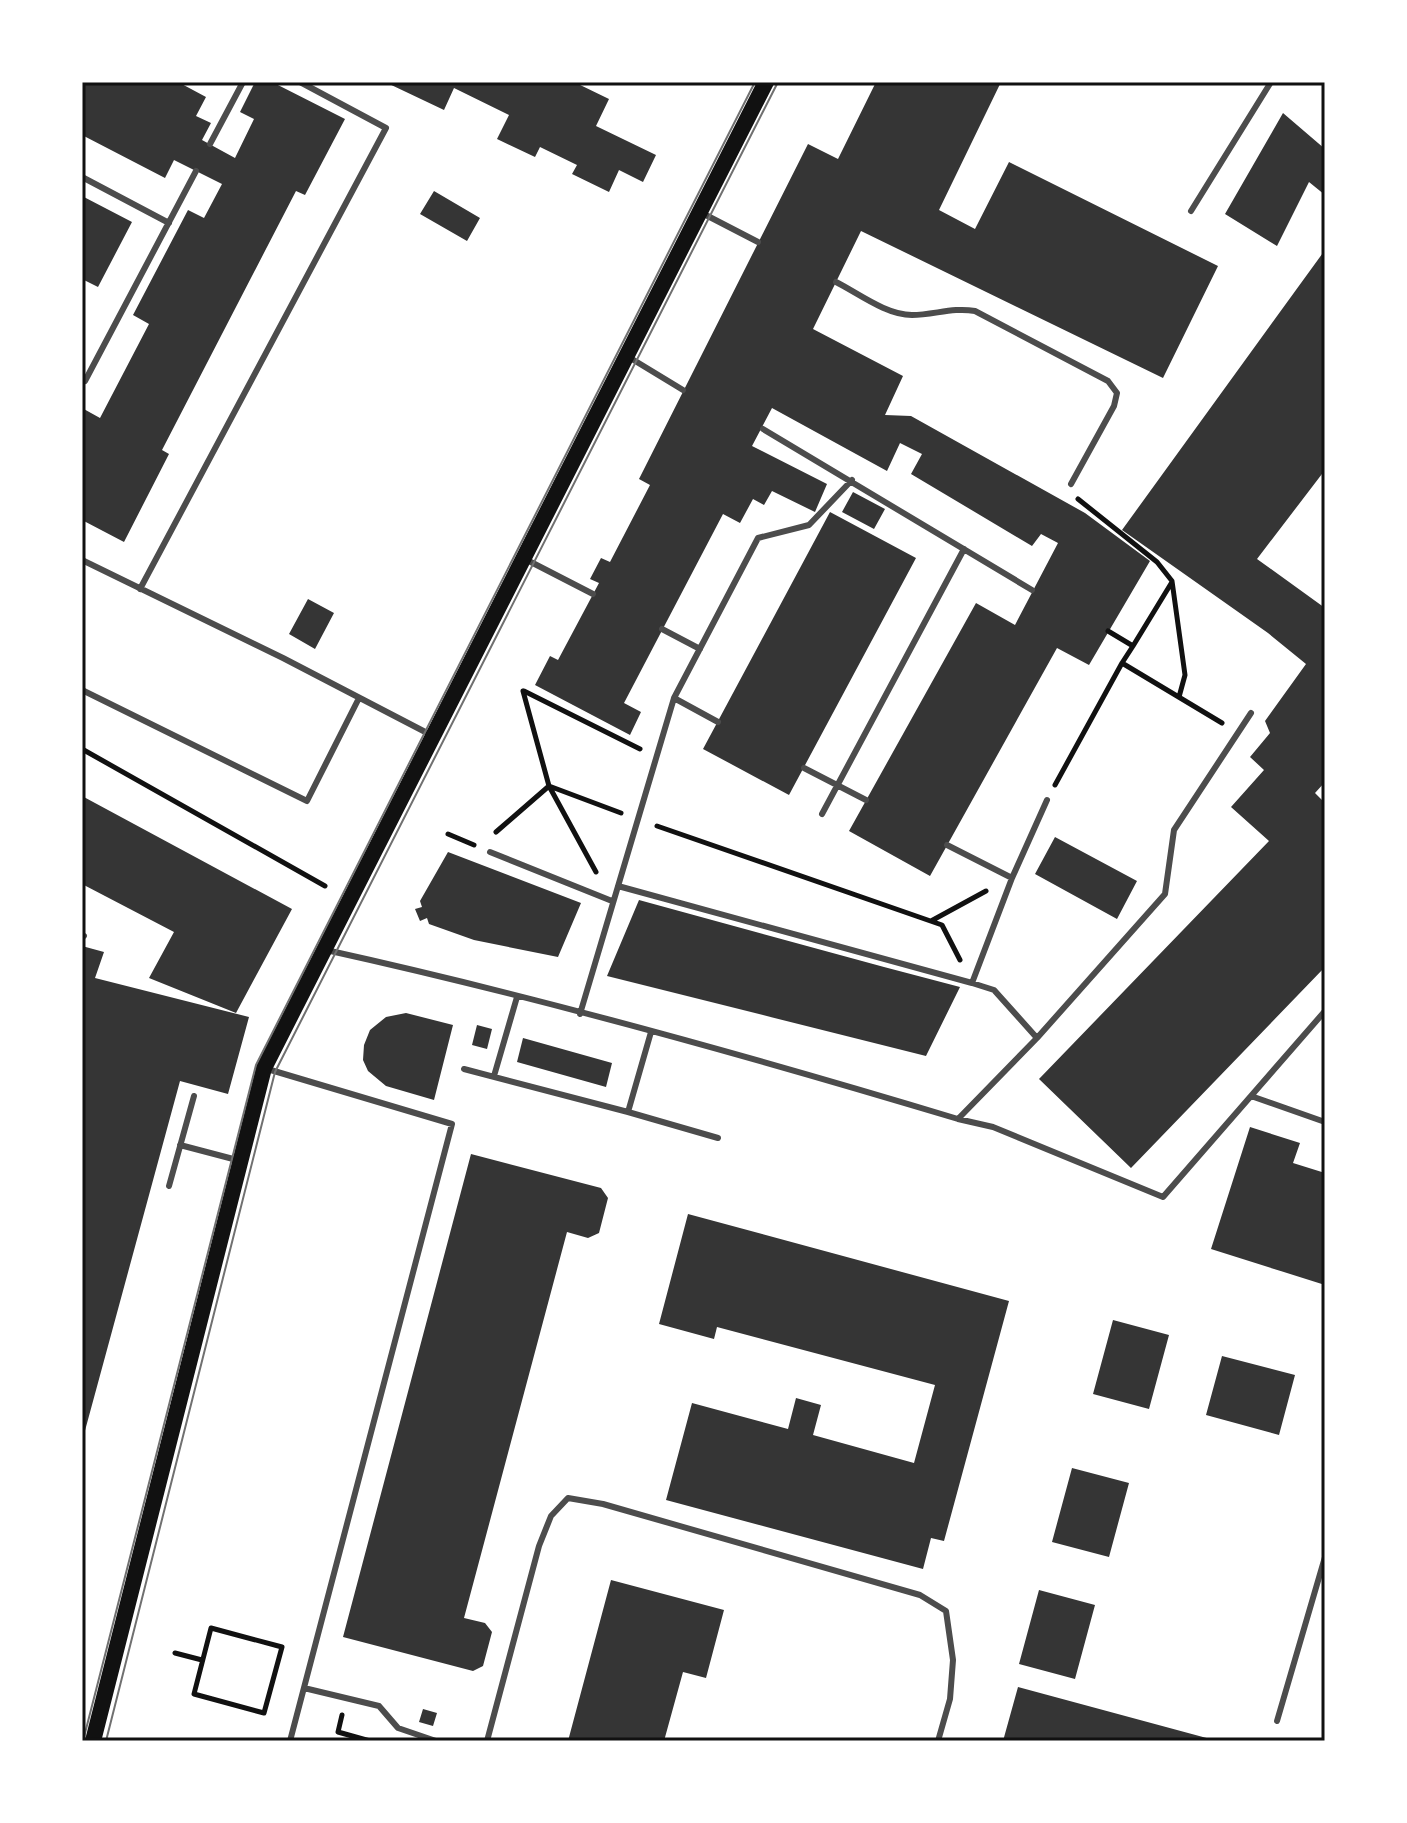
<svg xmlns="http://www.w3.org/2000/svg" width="1407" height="1823" font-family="'PT Sans',sans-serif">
	<rect width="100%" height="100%" fill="#fff"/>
	<!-- building -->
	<path fill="#353535" d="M82,82h96l28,15 -10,19 15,7 -9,17 33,18 19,-39 -14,-7 15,-30h17l73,37 -40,76 -9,-4 -134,259 7,4 -45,88 -42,-22v-112l18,10 49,-94 -16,-9 55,-105 16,8 18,-34 -48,-24 -9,18 -83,-43z
		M385,82h189l35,17 -13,27 60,29 -13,27 -24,-12 -10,22 -37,-18 5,-9 -37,-18 -5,10 -38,-18 12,-24 -55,-27 -10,22z
		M876,82h125l-62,128 36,19 34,-67 209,104 -55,112 -302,-147 -48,98 90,47 -18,39 26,1 174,97 65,48 -61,104 -32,-17 -127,228 -81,-45 127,-228 39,22 43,-82 -17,-9 -9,12 -121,-72 11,-20 -22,-11 -13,28 -115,-63 -20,38 75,38 -12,28 -43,-21 -8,14 -11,-6 -13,24 -17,-9 -99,189 17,9 -11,23 -95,-50 15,-29 8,4 41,-77 -9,-4 11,-21 9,4 40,-77 -11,-6 169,-335 30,15z
		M1283,113l42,36v46l-16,-13 -32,64 -52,-32z
		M434,191l46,27 -13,23 -47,-27z
		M82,196l50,26 -34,65 -16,-8z
		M1325,250v220l-68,89 68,49v174l-10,11 10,10v164l-194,201 -92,-89 230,-238 -38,-34 33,-37 -14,-13 20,-24 -5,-12 41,-57 -38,-31 -146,-103z
		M853,492l32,17 -11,20 -32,-17z
		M830,512l86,46 -127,237 -86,-46z
		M308,599l26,14 -19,36 -26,-15z
		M82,796l210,113 -56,104 -87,-35 25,-46 -92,-48z
		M1055,837l82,44 -20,38 -82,-45z
		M448,852l133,51 -23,54 -84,-17 -45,-16 -2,-6 -7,3 -5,-12 7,-2 -2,-6z
		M639,900l245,67 76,20 -34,69 -319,-80z
		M82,946l22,6 -9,26 154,39 -21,77 -48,-13 -97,357z
		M406,1013l47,12 -19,75 -48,-14 -18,-15 -5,-11 1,-15 6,-15 16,-13z
		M477,1025l15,4 -5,20 -15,-4z
		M523,1038l89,25 -6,24 -89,-25z
		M1250,1127l50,16 -7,20 32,10v112l-114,-36z
		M471,1154l130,34 7,10 -9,35 -11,5 -21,-6 -103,386 21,5 7,9 -9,34 -10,5 -130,-34z
		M688,1214l321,87 -65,240 -13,-3 -8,31 -257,-69 26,-97 96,26 8,-31 25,7 -8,30 101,28 21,-78 -218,-58 -3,12 -55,-15z
		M1113,1320l56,15 -20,74 -56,-15z
		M1222,1356l73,19 -16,60 -73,-20z
		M1072,1468l57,15 -20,74 -57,-15z
		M611,1580l113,30 -18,68 -23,-6 -19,69h-96z
		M1039,1590l56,15 -20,74 -56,-15z
		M1018,1687l196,53 -1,1h-210z
		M423,1709l14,4 -4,13 -14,-4z"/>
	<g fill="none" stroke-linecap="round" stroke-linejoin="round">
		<!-- path -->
		<path stroke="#111" stroke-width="5" d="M1078,499l79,63 15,19 13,94 -6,22
			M1108,631l25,15 -11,17 100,60
			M1133,646l39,-64
			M523,691l26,95 72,27
			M524,691l116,58
			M82,749l243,137
			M1055,785l67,-122
			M657,826l285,99 18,35
			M496,832l53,-46 47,86
			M448,834l26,11
			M931,921l55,-30
			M211,1628l71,19 -18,66 -70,-19z
			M175,1653l27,7
			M342,1715l-4,17 32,9"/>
		<!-- service -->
		<path stroke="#4c4c4c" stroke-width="6" d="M210,144l33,-62
			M82,177l87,46
			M1191,211l80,-129
			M700,212l58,30
			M836,282c22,11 50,33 76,33 22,0 41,-8 63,-4l133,70 9,12 -3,13 -43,78
			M627,356l56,34
			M85,381l111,-210
			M763,429l269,161
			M525,559l68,35
			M82,560l201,98 150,78
			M140,589l246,-461 -86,-46
			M662,629l38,20
			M82,690l225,111 52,-103
			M674,698l44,24
			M804,768l62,32
			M822,814l142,-265
			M947,845l65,33
			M490,852l122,49
			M618,886l354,97
			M82,935l2,1
			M326,950c213,47 423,106 632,169l79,-81 128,-144 9,-64 77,-117
			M1325,1011l-74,85 74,26
			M580,1014l94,-316 84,-160 51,-13 43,-45
			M1037,1038l-43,-48 -22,-7 40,-105 35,-78
			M264,1068l188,56 -162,617
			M464,1069l164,43 23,-80
			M494,1076l23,-79
			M628,1112l90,26
			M958,1119l35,8 170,70 88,-101
			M180,1145l57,15
			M169,1186l25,-90
			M304,1688l75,18 19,22 38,13
			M1277,1721l48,-164
			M487,1741l52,-195 12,-30 17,-18 35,6 317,91 26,16 7,49 -3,39 -12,42"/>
		<!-- secondary -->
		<path stroke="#111" stroke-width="16" d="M93,1741l171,-673 502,-986"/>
		<!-- tram -->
		<path stroke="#707070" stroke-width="2" d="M83,1741l173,-676 499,-983
			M106,1741l169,-669 503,-990"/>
	</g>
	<!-- border -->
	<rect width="1407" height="1823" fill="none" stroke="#ffffff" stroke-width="168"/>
	<rect x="84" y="84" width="1239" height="1655" fill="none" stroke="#111" stroke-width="3"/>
</svg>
